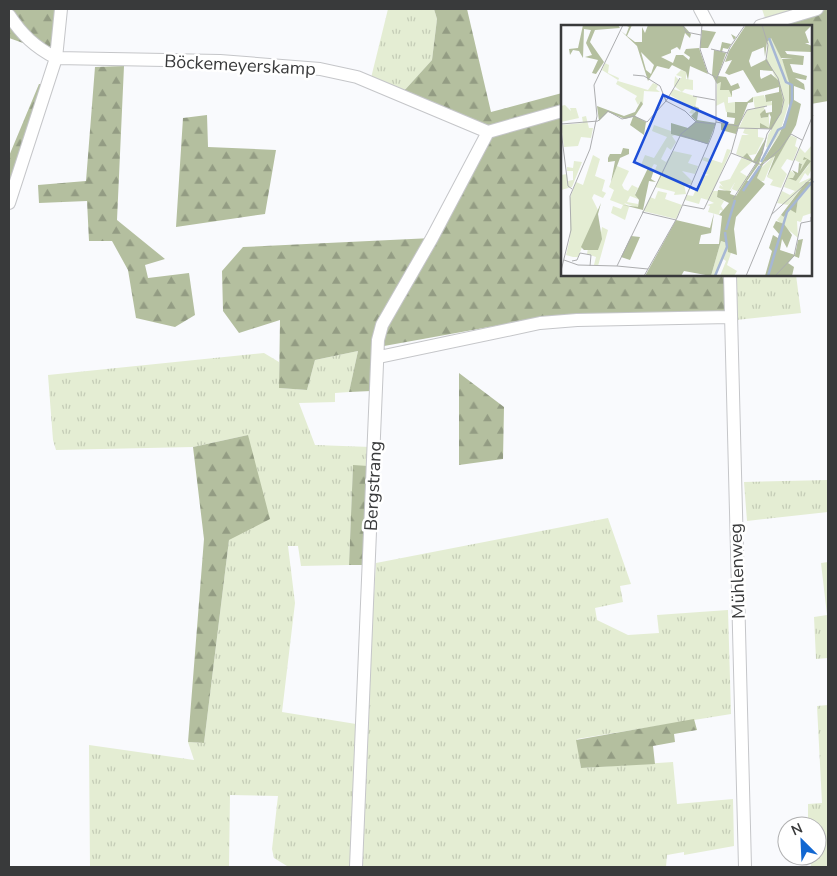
<svg xmlns="http://www.w3.org/2000/svg" width="837" height="876" font-family="'Nunito Sans',sans-serif">
	<defs>
		<pattern id="grass-tufts" width="24" height="20" patternUnits="userSpaceOnUse" patternTransform="scale(1.25)"><rect width="24" height="20" fill="#e4edd3"/><path d="M3 7l-1-3M5 7V3M7 7l1-3M15 17l-1-3M17 17v-4M19 17l1-3" fill="none" stroke="#c4ccb6"/></pattern>
		<pattern id="forest-firs" width="22" height="20" patternUnits="userSpaceOnUse" patternTransform="scale(1.25)"><rect width="22" height="20" fill="#b4bf9f"/><path d="M5 1l3.5 6h-7zM16 11l3.5 6h-7z" fill="#939c83"/></pattern>
	</defs>
	<rect width="100%" height="100%" fill="#f9fafd"/>
	<!-- grass -->
	<path fill="url(#grass-tufts)" d="M388,9h46l3,10 -5,41 -29,32 -32,-14z
		M762,9h45l-41,12z
		M735,275h61l5,38 -65,7z
		M358,351l-9,41 -14,1v9l-36,1 16,42 56,2 -3,19h-15l-4,99 -48,1 -3,-20h-10l7,57 -13,109 74,12 -4,143 -65,-1 -13,-8 -2,-9 6,-53 -48,-1 -1,72h-139l-1,-122 105,15 -6,-18 16,1 25,-203 19,-105 -55,12 -137,3 -3,-10 -5,-65 216,-22 15,9v26l28,2 8,-30z
		M828,480v32l-81,9 -3,-39z
		M608,518l23,66 -11,2 3,16 -28,6 2,12 31,15 31,-2 -2,-18 71,-5 3,104 -154,25 4,29 92,-6 4,42 56,-5 1,47 -50,9v-3l-17,3 -1,12h-307l7,-145 10,-159z
		M828,562v96l-12,1 -2,-42 13,-2 -6,-52z
		M828,705v162h-17l-1,-11h7v-30h-9v-22l14,-1 -5,-97z"/>
	<!-- forest -->
	<path fill="url(#forest-firs)" d="M9,9h50l-5,45 -45,-16z
		M434,9h33l24,103 71,-19v182h164l1,39 -182,3 -172,31 -2,43 -22,1 9,-41 -43,9 -8,30 -28,-2 1,-68 -41,13 -16,-22 -1,-40 21,-24 189,-9 52,-107 -81,-39 29,-32 5,-41z
		M828,9v92l-17,3v-78h-38z
		M124,66l-7,154 48,39 -20,6 3,13 41,-5 6,42 -20,12 -39,-9 -8,-48 -16,-29h-23l-2,-40 -48,2 -1,-18 48,-4 9,-114z
		M39,84h6l-36,113v-41z
		M207,115l1,32 68,3 -11,64 -89,13 7,-109z
		M459,373l45,34 -1,52 -44,6z
		M248,435l22,84 -41,21 -25,203 -16,-1 16,-203 -11,-92z
		M353,465l15,1 -3,99h-16z
		M694,719l3,11 -23,4 1,8 -22,4 2,18 -74,4 -5,-28z"/>
	<g fill="none" stroke-linecap="round" stroke-linejoin="round">
		<defs>
			<path id="street" d="M700,9l9,17
				M9,15c13,20 26,32 47,43l164,3 100,8 37,8 131,55 74,-21
				M760,26l57,-17
				M9,203l47,-145 5,-49
				M730,275l15,592
				M379,357l161,-34 37,-3 153,-3
				M356,867l22,-527 4,-15 50,-87 56,-106"/>
		</defs>
		<!-- street casing -->
		<use href="#street" stroke="#c5c6c9" stroke-width="14"/>
		<!-- street -->
		<use href="#street" stroke="#fff" stroke-width="12"/>
	</g>
	<g text-anchor="middle" dominant-baseline="central" stroke-width="5" stroke-linejoin="round" paint-order="stroke">
		<!-- street labels -->
		<g font-size="18" fill="#393a3b" stroke="#fff">
			<text transform="translate(240 65) rotate(3)">Böckemeyerskamp</text>
			<text transform="translate(373 486) rotate(-87)">Bergstrang</text>
			<text transform="translate(737 571) rotate(-92)">Mühlenweg</text>
		</g>
	</g>
	<!-- overview -->
	<g transform="translate(561 25)">
		<rect width="251" height="251" fill="#f9fafd"/>
		<path d="M207,13h3l11,21 8,23v18l-11,35 -10,13 -3,-1 2,-12 13,-22v-22l-14,-32zM44,38l4,2 -1,8 11,5 -1,3 30,9 5,-7 5,2 -2,4 4,3 -16,-1 -1,13 -2,-3 -3,4 -3,-6 2,-3 -21,-12 2,-4 -16,-10zM120,45l5,2v7l7,1v10l-8,-1 -3,3 -8,-6 1,-10 4,4 3,-3 -6,-2zM160,57l10,10 1,5h-4v6l7,-1v11l-9,-1 -2,-10 -8,4 1,-22zM112,64l24,8 -3,17 -5,-1 4,-5 -23,-13zM203,70l2,7 5,-1 2,4 -8,1 -4,12 7,-1 1,-4v15l-11,1v8l6,1 -8,16 -10,2 6,6 -12,10 8,5 -9,15 -7,-3 3,-7 -6,10 -10,-4 1,-3 3,2 -4,-5 11,-3 12,-22 -6,-3 6,-19h7l-6,-2 2,-5h-6l8,-18 8,-1 -2,-12zM4,80l6,6 -1,-3h6l3,10 -18,4v-16zM25,91l3,12h4l-2,10 -10,-1 -3,9 -14,1 -3,-22 22,-2 -1,-6zM93,100l17,6 1,3h7l-7,2 4,6 -5,8 -4,-3 -6,12 5,3 7,-11 19,4 -4,8 10,3 -3,8 -13,-3 10,10 -1,3h-7l2,10 -12,1 1,-3 -20,-5 6,-14 -6,-3 2,-5 -3,-1 -3,5 -10,-4 4,-10 9,3 13,-21 -15,-6zM229,110l7,3 -2,8 3,2 -5,13 -6,-2 -6,9 6,6 -6,14 -11,-3 3,-5 -6,-3zM251,120v24l-4,7 -3,-3 -6,10 13,-6v5h-6l-18,23 -11,-2 5,-12 8,4 5,-4 -11,-4 6,-17 5,4 -2,5 3,2 12,-15 2,-6 -11,12 3,-8 -7,-4 5,-12 5,5zM166,124l4,1 -18,41h7l-3,6 7,4 -3,5 3,5 -4,-1 -1,5 -11,-3 2,-6 -3,-1 7,-2 -6,-3 -7,-2 -2,6 -14,-4 2,-5 6,1 9,-20 7,-1 -6,-2 7,-10 -8,-3 2,-3 18,6zM32,130l7,4 -5,17 10,4 -3,11 4,2 -3,5 -9,-4 -2,4 6,12 -20,47h-5l-7,-2 4,-17v-40l6,-16 7,3zM214,130l-11,26h-3l-4,-3 4,-10zM13,136l8,1 -10,25 -11,3v-15l6,-1 1,7 5,-1v-9h-6v-4l6,1zM56,141l12,5 -7,14 2,4 4,2 4,-6 6,3 -3,6 3,5 -8,-3 -3,6 11,2v4l-14,-5 5,4 -4,13 -14,-7 2,-7 8,3 2,-4 -13,-5 4,-10 -5,-3zM251,157v31l-9,3 -2,6 -4,-1 1,17 -21,-18 4,-5 3,2 5,-8 7,3 2,-13zM97,166l9,2 -2,6 17,6 -6,14 -33,-8 7,-14 5,2zM41,202l6,3 -10,36 -4,-1 2,-8 -9,-3 1,-6 10,2zM160,216l6,2 4,10 -4,12 10,6 -3,5h-14l6,-15 -3,-2 -8,17h-4z" fill="#e4edd3"/>
		<path d="M22,0h35l2,3 -25,2 -5,12 14,20 -8,12 -4,-1 6,-13 -13,-3 7,-2 -6,-12 5,-13 -7,-1 -1,29 -4,-7 -6,-1 -3,5 -1,-6 9,-1zM64,0h7l-5,11 8,6h7v-15l3,6 3,-8h35l8,9 -1,4 -5,-5 -5,17 -3,-3 -6,3v3l-10,4 12,6 3,-8h7l6,5 1,-3 -6,-4 2,-4 13,-1 9,26 -18,-8 -2,14 -2,-8 -14,-7 -3,4 -12,-3 -9,15 -11,-35 -16,-15 5,4 3,-8zM80,27l13,13 -3,9 -5,-4zM185,0h66l-7,7 4,11h-4l7,3v6l-27,-1 2,3 17,2 -1,9 -13,-1 3,8 14,4 -1,4 -11,-2 9,6 1,6 -11,-4v14l7,4 -5,21 -29,52 8,-21 -11,6 -7,16 8,6 -29,33 -2,12 3,26 -9,-3 -1,-9 -6,-2 -10,35 -27,-5 -3,5h-36l31,-56 34,8 4,-15 -3,20 -10,2 -2,9h20l3,-28 -3,-1 10,-12 -12,-6 1,-7 13,1 4,-10 -5,13 6,2 20,-32 -13,-7 4,-4 6,8 14,-25 -8,28 -12,17h3l29,-46 10,-24v-29l-7,-23 11,-1h-12l-10,-20 -4,4 -2,15 -1,-10 -12,5 -3,9 2,6 16,-8 6,12 -13,-1v6l1,3 10,-5 8,7 4,19 -2,13 -9,16 -12,-1v-5l9,5 2,-11 -2,-4 -1,4 -7,1 -1,-4 5,-5 1,4 6,-1v-11l-6,1 -1,-7 14,-3v-5l-22,6 -14,-23 -14,5 -4,-2 7,-13 -7,2 4,-11zM141,5l14,2 -8,16h-8zM170,9l5,3 -8,12 -5,-1 -1,4 4,1 -8,23 8,1 5,9 7,-3 2,5 -8,3v6l-3,-7h-9l1,-8 -4,2 -5,-9 2,-25 6,1 2,-9 9,2 3,-4zM192,72v5l-5,1 -12,31 -15,-4v-7l13,1 1,-6 -8,-1v-5l8,1v-11h12zM80,76l2,3 -8,12 11,6 -2,13 -14,-10 3,-8 -8,2 -17,-7 -9,9 -2,-15 27,10 11,-4zM133,81l5,2 -2,12 19,3 -8,21 -37,-10v-11l17,5 8,-7 -5,-5 5,-5zM62,123l6,1v5l-9,4 -9,24 4,-21 -7,1v-4l2,-4h11zM243,132l7,4 -15,20 -8,-3h5l2,-4 -3,-4 6,3 1,-10 3,1 -2,7 7,-12 -4,1zM87,143l6,2 -3,9 5,3 -7,-1 -6,29 -20,-5 15,2 1,-7 -4,-5zM245,157h6l-14,17 -2,14 -7,-4 -5,8 -3,-2zM40,178l-3,11 4,25 -4,11h-14l-3,-3zM215,196l8,3 8,11 -5,13 -5,-9 -2,11 15,5 3,-15 5,-1 -4,19 -5,-2 -6,7 6,4 -2,9h-27l7,-25 -3,-3 4,-13 5,3 1,-4 -6,-7zM70,211l9,1 -10,23 -9,-3z" fill="#b4bf9f" fill-rule="evenodd"/>
		<path fill="none" stroke="#a6b7d4" stroke-width="2.5" d="M200,137l17,-32 6,-3 8,-27v-15l-6,-3 -17,-44M182,166l17,-25M165,205l9,-30M154,251l12,-29 -2,-15M207,251l19,-64 26,-31"/>
		<path fill="none" stroke="#acadaf" stroke-width="1" d="M122,0l3,7 15,3M141,0l-2,24 8,24 9,5M150,24l17,4M72,50l11,1 16,10 6,15M132,71l22,4M105,76l19,10 11,11 20,2M155,97l22,4M0,99l37,-3 10,-10 14,8 12,-3 13,6 19,-21 14,-23M177,101l9,-16 20,-4M177,103l34,1M0,105l7,56 4,3M119,110l28,9M170,128l31,12 18,-16 11,-15 11,6M172,174l29,-45 5,-20 14,-21 3,-13 -6,-22 -12,-18 2,-15 -6,-20M122,180l21,4 27,-56 7,-25M81,187l34,8M210,190l42,-38M3,235l14,5 39,1 64,-132 15,-12M11,236l5,-1 3,-7 11,2 -1,11M56,241l31,3M0,246l10,-41 -1,-34 20,-47 7,-33 -3,-31 29,-60M83,251l33,-58 36,-85 3,-11v-42l14,-33 15,-22M185,251l67,-161M214,251l19,-20 7,-33 10,-2v-4"/>
		<path fill="#1d4ed8" fill-opacity="0.15" stroke="#1d4ed8" stroke-width="2.5" d="M102,70l64,28 -30,67 -63,-28z"/>
		<rect width="251" height="251" fill="none" stroke="#393a3b" stroke-width="2.5"/>
	</g>
	<!-- border -->
	<rect width="837" height="876" fill="none" stroke="#393a3b" stroke-width="20"/>
	<!-- north arrow -->
	<g transform="translate(802 841) rotate(336)"><circle r="24" fill="#ffffff" stroke="#b0b0b1"/>
	<path d="M0-4L9 19L0 12L-9 19Z" fill="#1267d1"/>
	<text y="-8" font-size="14" font-weight="bold" text-anchor="middle" fill="#393a3b">N</text>
	</g>
</svg>
